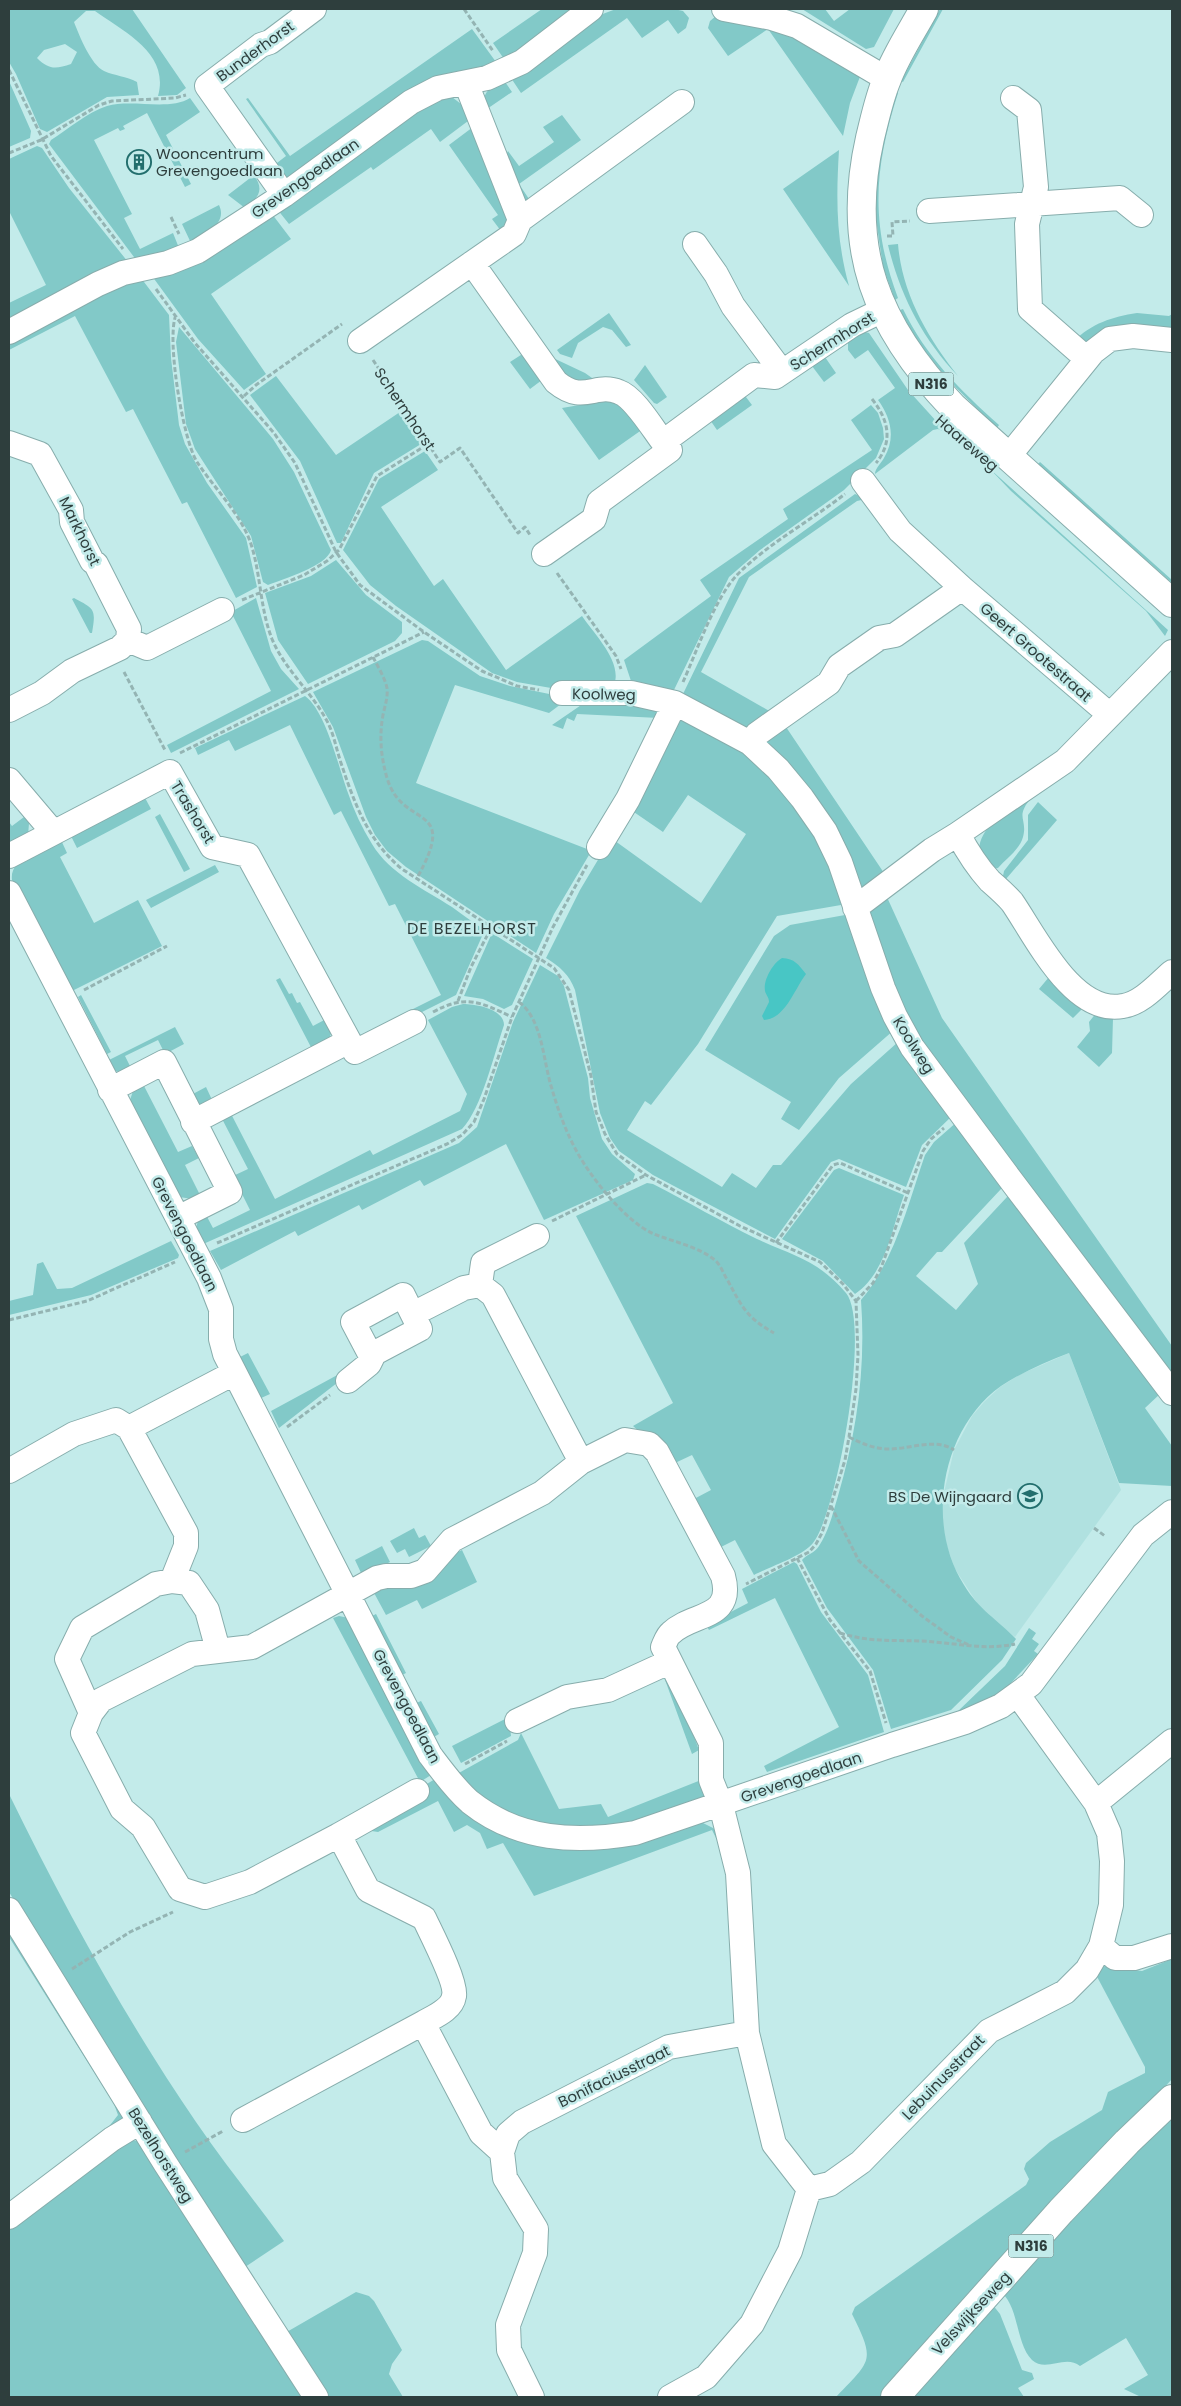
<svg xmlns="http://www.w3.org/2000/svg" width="1181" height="2406" font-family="Poppins,sans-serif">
	<rect width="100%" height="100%" fill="#c3ebea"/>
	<!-- built -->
	<path fill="#b0e1e0" d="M1069,1353l52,137 -106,147 -22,-17 -16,-17 -22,-34 -8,-22 -5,-25v-21l12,-51 18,-34 12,-14 16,-15 21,-13z"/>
	<!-- green -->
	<path fill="#82c9c8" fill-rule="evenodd" d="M9,9h123l54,79 -9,7 -19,1c12,-43 -34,-64 -63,-85h-9l-12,11c5,13 17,43 30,49 11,5 22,5 33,11l2,13 -32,2 -60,35 -7,-3 -24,-55 -7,-12zM65,44l12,8 -6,12c-15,5 -22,6 -34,-6l7,-8z
		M542,9h27c-3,10 -54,43 -65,50l-11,-16z
		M616,9h58l9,2 6,7 -3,10 -8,6 -10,-14 -26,18 -15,-20 -106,75 -8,-12 1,-7 86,-59z
		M802,9h23l9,12 16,-12h44l-20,38 -8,2z
		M940,9h3l-40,73 -2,-1z
		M716,16l75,18 70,40 -11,29 -7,33 -75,-107 -40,27 -20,-28 2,-7z
		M472,29l24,33 -207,115h-4l-12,-11 13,-10 -40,-57 2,-1 42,58z
		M503,79l9,13 -28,19c-4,-17 6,-24 19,-32z
		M9,81l22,50 -1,7 -21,9z
		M896,92l2,1c-24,76 -28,130 0,205l-3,2 -12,-33 -8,-55 3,-59z
		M448,94l13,10 7,17 -28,21 -9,-13 -58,41 -2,-3 -82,57 -12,-15 162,-113z
		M190,98l10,14 -34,23 25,49 -6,3 -38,-74 -24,13 2,3 -5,2 -2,-3 -24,12 38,74 -8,4 16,31 33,-16 6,15 -42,13 -88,-117 2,-4c17,-11 37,-28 56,-34 25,-7 63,5 83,-8z
		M562,115l19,25 -62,44 10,15 -6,2 -17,-46 2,-4 11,15 35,-24 -11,-15z
		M473,127l38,94 -10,10 -9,-12 6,-4 -49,-70z
		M37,146l5,2 27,40 59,74 -119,60v-19l37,-18 -37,-74v-52z
		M839,150c-3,49 -3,89 10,136l-66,-97z
		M254,175c11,16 4,23 -9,33l-17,-13z
		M219,205c9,19 -14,28 -28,38l-9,-19z
		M272,214l19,25 -80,55 55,80 -22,16 -46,-51 -46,-63z
		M898,244c4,50 30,94 60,132 -36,-38 -58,-81 -70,-131z
		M141,278l28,37 2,43 8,67 6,19 22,39 39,55 11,49 -21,11 -49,-96 -5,2 -49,-95 -7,3 -51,-96 -66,34v-7l111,-58z
		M903,309c23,48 57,81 96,116l-2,3c-39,-38 -72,-68 -97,-118z
		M609,313l22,32 -5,2 -14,-17 -9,-3 -25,16 -6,15 -12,-4 -3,-4z
		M1137,313l32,3 3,-2v20l-83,15 -16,-7c19,-19 39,-25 64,-29z
		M179,327l94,112 21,33 35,74 2,4c-4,16 -48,29 -63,35l-5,-3 -12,-46 -56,-87 -9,-25 -10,-82z
		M861,331l8,2 39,57 39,43 -9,-4 -5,1 -58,44c0,-5 6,-11 9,-16 12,-20 7,-40 -6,-58l17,-12 -27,-38 -13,9 -7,-9v-8z
		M524,353l18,27 -12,9 -20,-27z
		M549,356l36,17 17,12 -32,-3z
		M825,357l11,16 -12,9 -12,-16z
		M645,365l22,32 -10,7 -3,-1 -20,-23z
		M276,376l60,79 64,-43 21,32 -47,29 -33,70h-4l-37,-82 -50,-66z
		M743,393l9,12 -35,25 -9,-13z
		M609,400h6l28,29 -44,31 -37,-52z
		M871,405l7,8 5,15 1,11 -8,19 -32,32 -84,60 -31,27 -57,117 -40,-10 -8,-24 87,-64 -11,-16 88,-61 -5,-10 89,-59 -21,-30z
		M425,451l13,19 -57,37 53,79 9,-7 63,91 76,-54c12,18 41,46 32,69l-8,4 -55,-1 -34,-6 -25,-9 -96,-67 -26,-21 -27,-35 36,-71z
		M1040,462l132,118v3l-134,-119z
		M990,469l178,161 -3,6 -19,-25 -135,-120z
		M855,494l11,5 -9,2 -108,76 -48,95 70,40 -23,19 -65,-37 56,-116z
		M336,560l30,35 36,27v11l-7,8 -87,43 -30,-44 -13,-47 46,-17z
		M74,598c21,11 22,11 18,35h-2l-18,-34z
		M256,598l15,53 10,18 18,20 -128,64 -4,-8 104,-54 -40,-79z
		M422,640l6,1 52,35 30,10 59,12 -20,15 -94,-28 -39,98 171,66 2,6 -35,59 -18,39 -130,-86 -19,-16 -12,-16 -9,-18 -33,-90 -20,-35z
		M305,696c21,15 34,73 43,97 6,18 14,35 24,51 18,30 52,45 80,63 10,7 20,15 31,22v5l-27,61 -74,37 -3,-6 62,-31 -46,-91 -6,2 -48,-95 -7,4 -44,-90 -55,26 -6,-11 -31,15 -3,-7z
		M590,699l67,3 2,16 -82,-4 -3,7 -7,-3 -4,11 -11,-4z
		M686,714l80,53 53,67 26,67 -4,4 -64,11 -79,128 -47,61 -6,-4 -18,29 95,57 10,-14 24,15 17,-23h8l70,-81 47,-42 55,73 -31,30 -16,42 -67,-28 -8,3 -56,77 -122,-64 -34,-24 -9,-13 -10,-25 -25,-123c-6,-16 -15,-23 -29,-32l34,-68 31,-52 90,65 45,-69 -58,-39 -25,37 -35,-24 43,-89z
		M784,724l100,149 -23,20 -101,-153z
		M144,796l7,13 -74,39 -7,-14z
		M1032,797c-18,21 -4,21 -9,40 -3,12 -17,22 -25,31l-5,1 -14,-19c2,-28 32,-39 53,-53z
		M1038,802l19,18 -51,59 -3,-3 1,-5 24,-31v-25z
		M160,814l30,55 -6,3 -29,-55z
		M24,817l5,6 -1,13 -19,11v-25l3,4z
		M61,840l6,13 -7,4 34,66 44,-23 24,46 -92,46 -58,-112c-3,-22 32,-32 49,-40z
		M215,865l4,7 -68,36 -5,-8z
		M886,895l56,123 230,328v34l-260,-344 -45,-127z
		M845,915l4,1 45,114 -55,48 -40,52 -18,-11 10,-17 -86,-52 69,-114 16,-11z
		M492,933l41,26 -21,46 -8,4 -21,-10 -19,-3z
		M540,965l18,11 6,10 24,92 2,20 12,41 10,15 23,20 -2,6 -89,40 -38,-76 -82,42 -4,-6 -58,30 -3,-5 -61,31 -3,-5 -74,39 -11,-19 249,-108 18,-16 36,-105z
		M1049,977l35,30 -11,11 -34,-29z
		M280,978l9,16 3,-1 5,10 3,-1 13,24 15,-8 4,11 -3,12 -16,10 -37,-71z
		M81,995l30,57 -4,2 -29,-57z
		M463,1004c13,0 41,5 41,21 -10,29 -22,83 -42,104l-261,116c-5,-14 -8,-22 4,-32l8,15 37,-18 -17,-34 15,-7 -29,-56 9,-5 47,91 95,-49 3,5 87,-44 7,-17 -39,-74 24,-13z
		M1097,1012l14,3 2,3 -1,35 -13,14 -22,-20 13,-16 -1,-9z
		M175,1027l9,17 -19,10 -7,-14 -33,16 7,14c-14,4 -17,3 -27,-8z
		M143,1084l35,68 14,-6 7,12 -14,7 15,30 -7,4 -14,-2 -50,-94 4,-12z
		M206,1087l8,17 -15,7 -8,-16z
		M958,1121l46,60 -3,8 -59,63h-5l-21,24 40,34 22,-26 -14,-41 43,-46 9,1 145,195 -16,15 27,38v40l-53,-3 -50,-130c-23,9 -47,19 -68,33 -60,43 -76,138 -37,199 15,25 33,34 52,54l-14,21 -51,50 -60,19 -18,-59 -46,-62 -25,-48c5,-6 13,-7 17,-14 10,-15 14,-34 19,-50 19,-65 28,-128 23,-196 34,-40 47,-96 64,-145l9,-13z
		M839,1168l65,27c-12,33 -18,78 -49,99l-32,-33 -41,-22 52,-69z
		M647,1183l6,1c35,18 69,38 104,55 37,17 61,21 89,54 25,30 -8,218 -33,250 -10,13 -44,24 -59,32l-19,-35 -16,8 -25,-49 17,-9 -19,-35 -17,8 -42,-37 40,-23 -97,-187z
		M171,1241l8,14 -1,3 -87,37 -82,20v-14l24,-6 4,-31 6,-2 14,27 15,-1z
		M248,1353l22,41 -11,5 -21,-41z
		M365,1360l-1,2 -85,66 -8,-17z
		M414,1528l5,10 6,-3 6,11 -22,11 -4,-8 -8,4 -7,-12z
		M382,1546l8,16 -28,13 -7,-15z
		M462,1550l15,32 -55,27 -5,-9 -31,15 -13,-24 5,-3c48,-1 44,-1 78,-35z
		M794,1562l3,2 24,48 47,63 16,57 -117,40 -3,-6 75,-39 -64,-129 -66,32 -3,-5 42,-22 -6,-14z
		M376,1614l30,59 -6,3 -30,-59z
		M339,1616l10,2 82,157 -11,7 -87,-164z
		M1029,1628l7,5 -4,6 7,5 -5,7 4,3 -28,30 1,2 -14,11 -41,16 49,-47z
		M664,1677l10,7 25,66 -7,4z
		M421,1701l18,33 -7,4 -18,-34z
		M509,1717l2,19 -50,27 -9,-17z
		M521,1733l38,76 42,-5 7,13 93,-37 4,15 -6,6 -69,23 -45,7 -56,-9 -39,-19 -23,-17 -10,-12 61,-34z
		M435,1779l91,63 36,7 31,1 26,-4 80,-25 14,7 6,6v10l-7,-14 -178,66 -31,-53 -16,6 -7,-16 -13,-8 -13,7 -16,-31 -60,31 -13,-2 57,-43z
		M9,1794c55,113 116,224 187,328 28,41 59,79 88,119l-42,28 -233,-377z
		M9,1927l115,192 -115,91v-8l98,-73 11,-14 -4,-11 -105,-167z
		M1172,1959v120l-290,318h-46c35,-37 40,-35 16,-83l3,-7 171,-122 3,-6 -5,-10 2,-6 24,-21 52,-32 6,-18 37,-19v-6l-51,-96 1,-6 47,6z
		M1172,2115v282h-31l-17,-8 24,-14 -22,-37 -46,28c-15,-12 -34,7 -48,-6 -16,-16 -13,-52 -30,-67z
		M132,2140l11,2 161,255h-295v-174z
		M356,2292l13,4 5,5 28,49 -10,14 -3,10 14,23h-75l-43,-64z
		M992,2304l8,10 22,56 10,3 2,6 -16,9 6,9h-114z"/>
	<!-- water -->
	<path fill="#48c6c5" d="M782,958c13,1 16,6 24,16 -12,16 -21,45 -42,46l-2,-4 7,-14c0,-5 -3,-7 -4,-11 -2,-11 8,-28 17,-33z"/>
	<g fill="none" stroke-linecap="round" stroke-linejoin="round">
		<defs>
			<path id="minor" d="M724,9l48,9 25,8 90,53
				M466,83l54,137
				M1013,98l16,12 7,77 -9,37 3,85 57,50
				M284,195l-77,-109 54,-41 9,-3 44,-33
				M929,211l191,-13 21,17
				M695,244l21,30 17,32 49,66
				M472,263l84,119c28,23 39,0 63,10 15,5 34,37 44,50
				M9,332l89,-48 25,-11 45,-10 30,-12 86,-56 127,-93 27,-14 49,-10 35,-16 69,-53
				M360,341l154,-107 6,-14 162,-118
				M9,443l31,11 31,56 1,12 20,39 4,3 33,65 -1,11 -8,8 -48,23 -30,22 -33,17
				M1008,457l85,-105 17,-13 23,-3 39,4
				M863,481l37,50 62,57
				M544,554l50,-35 5,-17 71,-52 -7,-8 91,-67 21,2 77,-52 31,-15
				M128,640l19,8 75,-38
				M1172,652l-107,109 -107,73c9,17 19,33 32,47 8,7 15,13 22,21 23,33 61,114 111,104 19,-3 35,-22 49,-34
				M562,693h69l44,10 75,40 28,26 24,29 23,33 15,31 43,126 12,28 17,31 101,136 159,210
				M750,743l7,-9 72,-51 10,-17 40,-28 16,-3 67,-47 148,127
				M9,780l44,52
				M599,847l29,-48 47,-96
				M9,856l161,-84 42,75 36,8 107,197 59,-30
				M9,893l200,385 12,31v30l4,15 205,401c12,16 25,34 40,47 49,39 106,41 165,31l257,-88 73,-23 36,-16 30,-22 112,-149 29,-23
				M855,908l77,-58 26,-16
				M110,1090l54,-28 66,130 -52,26
				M193,1122l156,-81
				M480,1285l3,-22 54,-27
				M413,1314l51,-26 16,-3 13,10 88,167
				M234,1373l-105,55 57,105v13l-14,35 -16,3 -74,44 -15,31 24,54 -8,20 39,76 21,18 37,62 25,8 45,-15 89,-47
				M348,1381l21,-17 3,-6 -19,-36 50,-27 17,34 -49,26
				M9,1471l65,-37 42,-14 13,8
				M172,1581l17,2 18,27 11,40
				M91,1713l10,-13 91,-46 60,-7 125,-69 9,-2h25l14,-5 27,-31 90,-47 39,-31 44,-22 24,4 8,8 66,124c12,44 -30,36 -52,57 -4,3 -6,10 -8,14l48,96v37l10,25 17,68 9,160 27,111 35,45 -19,62 -38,73 -46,53 -36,20
				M517,1721l50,-24 41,-7 61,-28
				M417,1791l-78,44 29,55 56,28c7,15 33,65 30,78 -2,14 -21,21 -31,27l58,110 21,19 3,26 31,51 -1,24 -27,72 1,25 23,47
				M1096,1803l76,-62
				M9,1910l156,253 151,234
				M1101,1946l14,12h19l38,-12
				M243,2120l180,-97
				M502,2152l6,-18 14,-12 147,-75 78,-14
				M809,2189l21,-5 31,-22 128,-131 76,-39 22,-22 14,-24 10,-41 1,-44 -3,-28 -13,-30 -78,-108
				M9,2217l103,-78 28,-17"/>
			<path id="major" d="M924,9c-12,22 -28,46 -37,70 -8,19 -12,39 -17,59 -25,111 6,188 83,269l219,196
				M895,2397l166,-186 66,-69 45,-43"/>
		</defs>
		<!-- minor casing -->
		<use href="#minor" stroke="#87adac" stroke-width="26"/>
		<!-- major casing -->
		<use href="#major" stroke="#87adac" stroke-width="30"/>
		<!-- path -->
		<path stroke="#94b4b3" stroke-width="3" stroke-dasharray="5 2.5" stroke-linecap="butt" d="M464,9l29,42
			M9,70l42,86 72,93
			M9,153l32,-13 58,-35 13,-4 63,-3 11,-3
			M171,217l8,17
			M887,236h6l-1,-14 18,-1
			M156,289l39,54 79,90 21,30 41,89 24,33 64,47 58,39 35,15 22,4
			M176,315c-10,23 7,125 21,147 17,26 44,52 54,82 10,31 9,65 21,95 13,31 39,52 55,82 6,11 9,26 13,39 14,42 27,80 62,109l152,99 15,22 22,86 5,36 9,22 12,20 29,21 94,51 80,36 23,22 13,17 2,54 -2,34 -7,48 -4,23 -23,73 -6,11 -7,8 -63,32
			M373,360l67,102 20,-14 58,85 7,-6 5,8
			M244,396l12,-11 86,-61
			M872,399c16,20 22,42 4,64
			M557,573l59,83 5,13
			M242,600l62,-25 23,-14 12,-11 38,-74 51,-32
			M373,657c5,10 12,21 14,31 1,10 -2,17 -4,27 -4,22 -2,42 4,63 16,53 73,23 30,100
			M124,672l41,78
			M683,682c14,-31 32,-85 55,-108 28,-29 75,-55 107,-80
			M180,753l244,-121
			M84,990l83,-44
			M458,1001l13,-34 20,-39
			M519,1002c24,18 24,60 33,87 6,21 14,43 25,63 15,27 49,70 77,82 20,8 46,13 62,27 5,5 8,14 12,20 14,26 19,37 46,52
			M433,1012c33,-18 47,-10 79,5
			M552,1221l94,-46
			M217,1243l230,-99 15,-9 12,-13 10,-23 28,-82 41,-90 34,-62
			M776,1243l57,-78 7,-2 68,30
			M856,1301l17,-18 8,-15 42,-117 8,-12 13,-11
			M9,1320l78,-19 88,-39
			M287,1427l43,-32
			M849,1437c13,7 24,11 38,12 20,1 49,-12 67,1
			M831,1506l28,55 63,55 29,21 18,8
			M1094,1528l11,8
			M797,1558l33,62 40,51 16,52
			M840,1633c28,9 51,7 80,8 31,1 64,10 95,3
			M465,1764l42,-23
			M72,1969l58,-37 43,-20
			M185,2152l38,-21"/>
		<!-- minor -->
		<use href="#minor" stroke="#fff" stroke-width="24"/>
		<!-- major -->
		<use href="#major" stroke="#fff" stroke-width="28"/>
	</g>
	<!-- icons -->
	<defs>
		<symbol id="building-ring" viewBox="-11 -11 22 22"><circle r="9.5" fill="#c3ebea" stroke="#226e6d" stroke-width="1.5"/><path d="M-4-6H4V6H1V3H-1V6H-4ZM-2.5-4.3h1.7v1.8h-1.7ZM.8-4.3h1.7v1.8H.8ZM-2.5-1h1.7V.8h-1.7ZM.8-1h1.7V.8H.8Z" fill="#226e6d"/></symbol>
		<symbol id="school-ring" viewBox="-11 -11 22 22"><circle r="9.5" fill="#c3ebea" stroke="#226e6d" stroke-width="1.5"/><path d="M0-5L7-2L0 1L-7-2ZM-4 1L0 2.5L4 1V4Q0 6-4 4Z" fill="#226e6d"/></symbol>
	</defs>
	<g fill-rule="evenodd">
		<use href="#building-ring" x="125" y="148" width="28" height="28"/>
		<use href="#school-ring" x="1016" y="1482" width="28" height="28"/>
	</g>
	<g text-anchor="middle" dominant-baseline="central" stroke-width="5" stroke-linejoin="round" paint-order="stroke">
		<!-- shield labels -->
		<g fill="#c3ebea" stroke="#5b7271" stroke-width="1">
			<rect x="908.5" y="372.5" width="45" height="23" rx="4"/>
			<rect x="1008.5" y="2234.5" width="45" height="23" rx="4"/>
		</g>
		<g font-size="14" font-weight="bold" fill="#2e3e3d">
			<text x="931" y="384">N316</text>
			<text x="1031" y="2246">N316</text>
		</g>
		<!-- street labels -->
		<g font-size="15" fill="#2e3e3d" stroke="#c3ebea">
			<text transform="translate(255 51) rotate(-36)">Bunderhorst</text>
			<text transform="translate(305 178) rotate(-35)">Grevengoedlaan</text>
			<text transform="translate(832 341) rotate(-32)">Schermhorst</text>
			<text transform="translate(405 409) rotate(56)">Schermhorst</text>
			<text transform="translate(967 443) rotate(41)">Haareweg</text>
			<text transform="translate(80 531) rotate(64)">Markhorst</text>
			<text transform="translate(1036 652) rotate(41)">Geert Grootestraat</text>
			<text transform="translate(604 694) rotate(1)">Koolweg</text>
			<text transform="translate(193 812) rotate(59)">Trashorst</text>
			<text transform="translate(914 1045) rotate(58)">Koolweg</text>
			<text transform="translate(185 1234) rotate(63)">Grevengoedlaan</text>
			<text transform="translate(407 1706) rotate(62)">Grevengoedlaan</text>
			<text transform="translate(801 1777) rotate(-19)">Grevengoedlaan</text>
			<text transform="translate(614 2076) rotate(-26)">Bonifaciusstraat</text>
			<text transform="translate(943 2077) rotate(-46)">Lebuinusstraat</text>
			<text transform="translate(161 2155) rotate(58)">Bezelhorstweg</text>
			<text transform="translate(971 2313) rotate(-47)">Velswijkseweg</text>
		</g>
		<!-- poi labels -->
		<g font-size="15" fill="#2e3e3d" stroke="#c3ebea" text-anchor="start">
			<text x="156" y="153">Wooncentrum<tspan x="156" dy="17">Grevengoedlaan</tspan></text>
			<text x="1012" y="1496" text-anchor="end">BS De Wijngaard</text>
		</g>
		<!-- neighbourhood labels -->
		<g font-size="16" letter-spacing="1" fill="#2e3e3d" stroke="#c3ebea">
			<text x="472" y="928">DE BEZELHORST</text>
		</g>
	</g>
	<!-- border -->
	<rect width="1181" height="2406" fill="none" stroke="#2e3e3d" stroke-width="20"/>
</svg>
